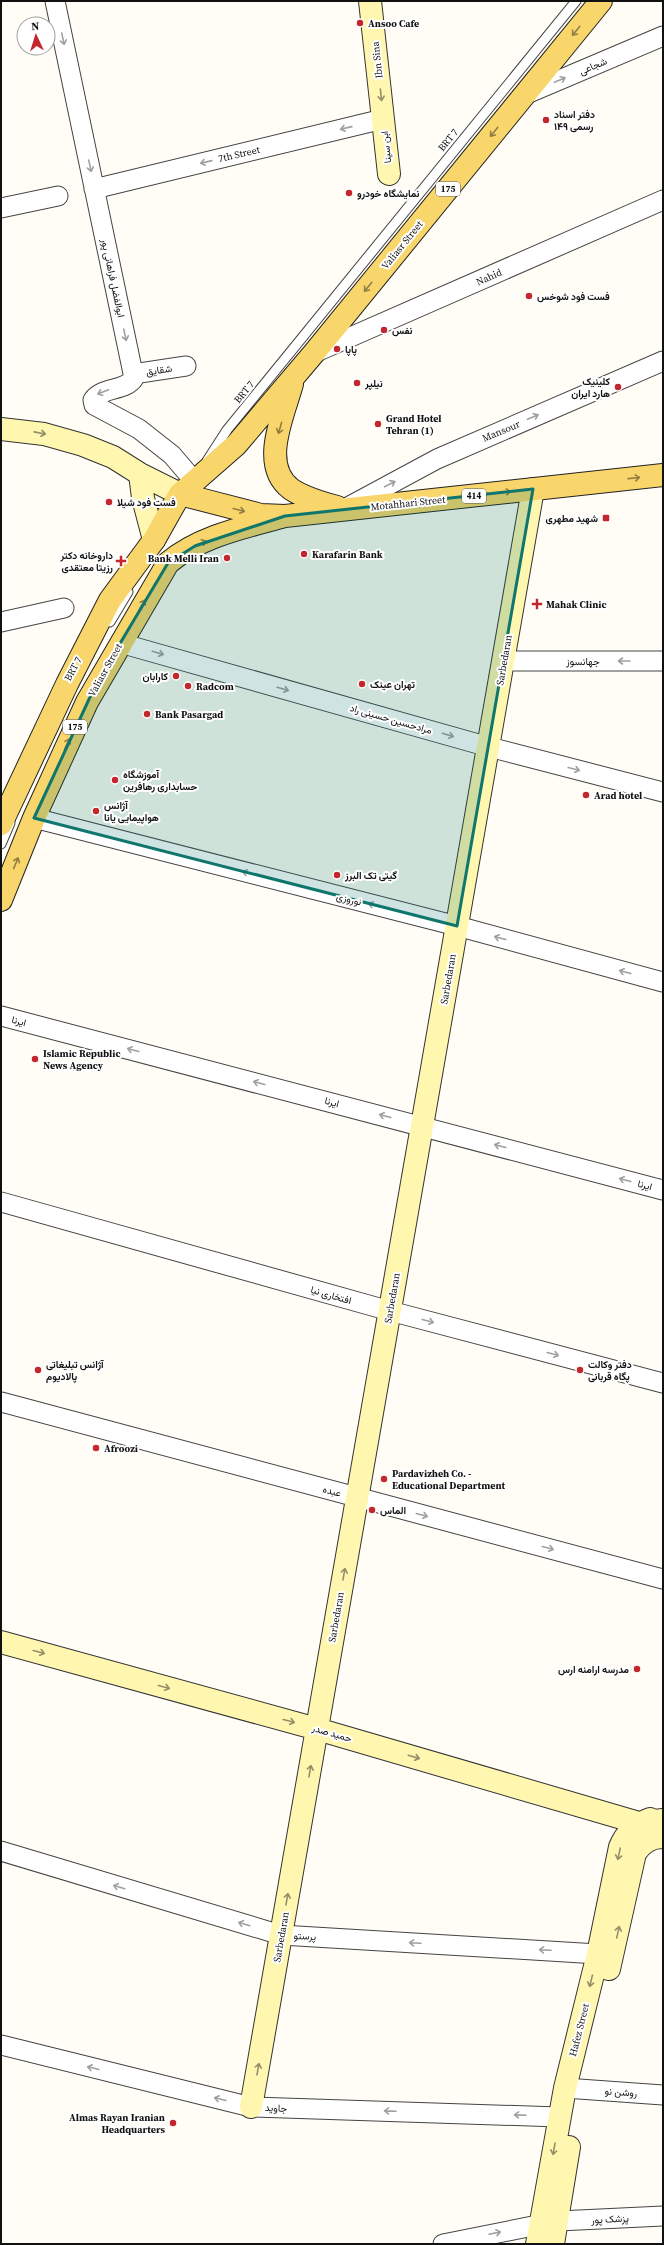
<svg xmlns="http://www.w3.org/2000/svg" width="664" height="2245" font-family="'Source Serif 4',Vazirmatn,serif">
	<rect width="100%" height="100%" fill="#fffdf5"/>
	<g fill="none" stroke-linecap="round" stroke-linejoin="round">
		<defs>
			<path id="lane" d="M207,461l20,-31 349,-429
				M110,622l18,-30
				M1,844l9,-21"/>
			<path id="street" d="M55,1l79,377c-9,14 -31,8 -41,22l1,5 45,24 33,26 23,27
				M524,95l139,-59
				M94,189l289,-70
				M1,208l57,-12
				M314,353l349,-153
				M133,374l53,-8
				M346,508l91,-49 226,-98
				M1,622l63,-14
				M120,643l369,104 174,45
				M503,661h160
				M34,818l423,108 206,56
				M1,1016l662,174
				M1,1202l389,109 273,72
				M1,1402l662,177
				M1,1851l280,84 317,19
				M1,2045l250,62 308,10
				M565,2088l98,7
				M443,2244l115,-23 105,-5"/>
			<path id="secondary" d="M370,1l19,173
				M1,429l43,5 39,11 30,12 27,17 40,20
				M140,474l3,24 11,42
				M1,1642l316,87 322,94 24,-3
				M609,1969l26,-116c7,-10 15,-16 28,-16
				M251,2107l282,-1618
				M537,2244l28,-156 33,-134 22,-107c6,-15 16,-23 30,-28
				M553,2244l16,-97"/>
			<path id="primary" d="M292,384c-8,30 -33,81 -1,105 13,9 31,14 46,18
				M180,494l81,21 24,1 378,-41
				M1,824l66,-140 43,-84 44,-60 26,-46 56,-49 78,-92 287,-352
				M1,900l33,-82 53,-116 81,-139c32,-27 78,-36 117,-47"/>
		</defs>
		<!-- lane casing -->
		<use href="#lane" stroke="#444" stroke-width="11"/>
		<!-- street casing -->
		<use href="#street" stroke="#444" stroke-width="21"/>
		<!-- secondary casing -->
		<use href="#secondary" stroke="#333" stroke-width="24"/>
		<!-- primary casing -->
		<use href="#primary" stroke="#222" stroke-width="24"/>
		<!-- lane -->
		<use href="#lane" stroke="#fff" stroke-width="9"/>
		<!-- street -->
		<use href="#street" stroke="#fff" stroke-width="19"/>
		<!-- secondary -->
		<use href="#secondary" stroke="#fff6b0" stroke-width="22"/>
		<!-- primary -->
		<use href="#primary" stroke="#f9d66b" stroke-width="22"/>
	</g>
	<!-- one-way arrows -->
	<defs><path id="oneway-shaft" d="M-6 0H5M1.5-3L5.5 0L1.5 3" fill="none" stroke-width="1.6" stroke-linecap="round" stroke-linejoin="round"/></defs>
	<g stroke="#917d42">
		<use href="#oneway-shaft" transform="translate(576 31) rotate(129)"/>
		<use href="#oneway-shaft" transform="translate(494 132) rotate(129)"/>
		<use href="#oneway-shaft" transform="translate(368 287) rotate(129)"/>
		<use href="#oneway-shaft" transform="translate(280 428) rotate(106)"/>
		<use href="#oneway-shaft" transform="translate(634 478) rotate(-6)"/>
		<use href="#oneway-shaft" transform="translate(505 492) rotate(-6)"/>
		<use href="#oneway-shaft" transform="translate(239 510) rotate(15)"/>
		<use href="#oneway-shaft" transform="translate(201 543) rotate(-22)"/>
		<use href="#oneway-shaft" transform="translate(142 605) rotate(-59)"/>
		<use href="#oneway-shaft" transform="translate(67 744) rotate(-66)"/>
		<use href="#oneway-shaft" transform="translate(16 863) rotate(-68)"/>
	</g>
	<g stroke="#a0a0a0">
		<use href="#oneway-shaft" transform="translate(63 39) rotate(78)"/>
		<use href="#oneway-shaft" transform="translate(560 80) rotate(-23)"/>
		<use href="#oneway-shaft" transform="translate(346 128) rotate(167)"/>
		<use href="#oneway-shaft" transform="translate(206 162) rotate(167)"/>
		<use href="#oneway-shaft" transform="translate(90 166) rotate(78)"/>
		<use href="#oneway-shaft" transform="translate(125 335) rotate(78)"/>
		<use href="#oneway-shaft" transform="translate(103 392) rotate(159)"/>
		<use href="#oneway-shaft" transform="translate(533 417) rotate(-23)"/>
		<use href="#oneway-shaft" transform="translate(390 484) rotate(-28)"/>
		<use href="#oneway-shaft" transform="translate(158 653) rotate(16)"/>
		<use href="#oneway-shaft" transform="translate(624 661) rotate(180)"/>
		<use href="#oneway-shaft" transform="translate(283 689) rotate(16)"/>
		<use href="#oneway-shaft" transform="translate(448 735) rotate(16)"/>
		<use href="#oneway-shaft" transform="translate(574 769) rotate(15)"/>
		<use href="#oneway-shaft" transform="translate(248 873) rotate(-166)"/>
		<use href="#oneway-shaft" transform="translate(374 905) rotate(-166)"/>
		<use href="#oneway-shaft" transform="translate(500 938) rotate(-165)"/>
		<use href="#oneway-shaft" transform="translate(625 972) rotate(-165)"/>
		<use href="#oneway-shaft" transform="translate(133 1050) rotate(-165)"/>
		<use href="#oneway-shaft" transform="translate(259 1083) rotate(-165)"/>
		<use href="#oneway-shaft" transform="translate(385 1116) rotate(-165)"/>
		<use href="#oneway-shaft" transform="translate(500 1146) rotate(-165)"/>
		<use href="#oneway-shaft" transform="translate(625 1180) rotate(-165)"/>
		<use href="#oneway-shaft" transform="translate(428 1321) rotate(15)"/>
		<use href="#oneway-shaft" transform="translate(553 1354) rotate(15)"/>
		<use href="#oneway-shaft" transform="translate(422 1515) rotate(15)"/>
		<use href="#oneway-shaft" transform="translate(548 1548) rotate(15)"/>
		<use href="#oneway-shaft" transform="translate(119 1887) rotate(-163)"/>
		<use href="#oneway-shaft" transform="translate(244 1924) rotate(-163)"/>
		<use href="#oneway-shaft" transform="translate(415 1943) rotate(-177)"/>
		<use href="#oneway-shaft" transform="translate(545 1950) rotate(-177)"/>
		<use href="#oneway-shaft" transform="translate(93 2068) rotate(-166)"/>
		<use href="#oneway-shaft" transform="translate(220 2099) rotate(-166)"/>
		<use href="#oneway-shaft" transform="translate(390 2111) rotate(-178)"/>
		<use href="#oneway-shaft" transform="translate(520 2115) rotate(-178)"/>
		<use href="#oneway-shaft" transform="translate(495 2233) rotate(-12)"/>
	</g>
	<g stroke="#948f68">
		<use href="#oneway-shaft" transform="translate(381 95) rotate(84)"/>
		<use href="#oneway-shaft" transform="translate(40 433) rotate(11)"/>
		<use href="#oneway-shaft" transform="translate(344 1574) rotate(-80)"/>
		<use href="#oneway-shaft" transform="translate(39 1652) rotate(15)"/>
		<use href="#oneway-shaft" transform="translate(164 1687) rotate(15)"/>
		<use href="#oneway-shaft" transform="translate(289 1721) rotate(15)"/>
		<use href="#oneway-shaft" transform="translate(414 1757) rotate(16)"/>
		<use href="#oneway-shaft" transform="translate(310 1771) rotate(-80)"/>
		<use href="#oneway-shaft" transform="translate(619 1854) rotate(102)"/>
		<use href="#oneway-shaft" transform="translate(287 1899) rotate(-80)"/>
		<use href="#oneway-shaft" transform="translate(618 1932) rotate(-78)"/>
		<use href="#oneway-shaft" transform="translate(591 1981) rotate(104)"/>
		<use href="#oneway-shaft" transform="translate(258 2069) rotate(-80)"/>
		<use href="#oneway-shaft" transform="translate(554 2149) rotate(100)"/>
	</g>
	<!-- marked area -->
	<path fill="#0f766e" fill-opacity="0.2" stroke="#0f766e" stroke-width="3" stroke-linejoin="round" d="M533,489l-76,437 -423,-108 63,-136 71,-119 27,-17 90,-30z"/>
	<!-- markers -->
	<g fill="#c4262e" stroke="#fff" stroke-width="1.5">
		<circle cx="360" cy="23" r="4"/>
		<circle cx="546" cy="120" r="4"/>
		<circle cx="349" cy="193" r="4"/>
		<circle cx="529" cy="296" r="4"/>
		<circle cx="384" cy="330" r="4"/>
		<circle cx="337" cy="349" r="4"/>
		<circle cx="357" cy="383" r="4"/>
		<circle cx="618" cy="387" r="4"/>
		<circle cx="378" cy="424" r="4"/>
		<circle cx="109" cy="502" r="4"/>
		<rect x="602" y="514" width="8" height="8" rx="2"/>
		<circle cx="304" cy="554" r="4"/>
		<circle cx="227" cy="558" r="4"/>
		<path d="M119 555h4v4h4v4h-4v4h-4v-4h-4v-4h4z"/>
		<path d="M535 598h4v4h4v4h-4v4h-4v-4h-4v-4h4z"/>
		<circle cx="176" cy="676" r="4"/>
		<circle cx="362" cy="684" r="4"/>
		<circle cx="188" cy="686" r="4"/>
		<circle cx="147" cy="714" r="4"/>
		<circle cx="115" cy="780" r="4"/>
		<circle cx="586" cy="795" r="4"/>
		<circle cx="96" cy="811" r="4"/>
		<circle cx="337" cy="875" r="4"/>
		<circle cx="35" cy="1059" r="4"/>
		<circle cx="38" cy="1370" r="4"/>
		<circle cx="580" cy="1370" r="4"/>
		<circle cx="96" cy="1448" r="4"/>
		<circle cx="384" cy="1479" r="4"/>
		<circle cx="372" cy="1510" r="4"/>
		<circle cx="637" cy="1669" r="4"/>
		<circle cx="173" cy="2123" r="4"/>
	</g>
	<g text-anchor="middle" dominant-baseline="central" stroke-width="4" stroke-linejoin="round" paint-order="stroke">
		<!-- shield labels -->
		<g fill="#fff" stroke="#585858" stroke-width="1">
			<rect x="436" y="182" width="24" height="14" rx="3"/>
			<rect x="462" y="489" width="24" height="14" rx="3"/>
			<rect x="63" y="720" width="24" height="14" rx="3"/>
		</g>
		<g font-size="9" font-weight="bold" fill="#111">
			<text x="448" y="189">175</text>
			<text x="474" y="496">414</text>
			<text x="75" y="727">175</text>
		</g>
		<!-- poi labels -->
		<g font-size="10" font-weight="bold" fill="#111" stroke="#fff" text-anchor="start">
			<text x="368" y="23">Ansoo Cafe</text>
			<text x="554" y="114">دفتر اسناد<tspan x="554" dy="12">رسمی ۱۴۹</tspan></text>
			<text x="357" y="193">نمایشگاه خودرو</text>
			<text x="537" y="296">فست فود شوخس</text>
			<text x="392" y="330">نفس</text>
			<text x="345" y="349">پاپا</text>
			<text x="610" y="381" text-anchor="end">کلینیک<tspan x="610" dy="12">هارد ایران</tspan></text>
			<text x="365" y="383">نیلپر</text>
			<text x="386" y="418">Grand Hotel<tspan x="386" dy="12">Tehran (1)</tspan></text>
			<text x="117" y="502">فست فود شیلا</text>
			<text x="598" y="518" text-anchor="end">شهید مطهری</text>
			<text x="312" y="554">Karafarin Bank</text>
			<text x="113" y="555" text-anchor="end">داروخانه دکتر<tspan x="113" dy="12">رزیتا معتقدی</tspan></text>
			<text x="219" y="558" text-anchor="end">Bank Melli Iran</text>
			<text x="546" y="604">Mahak Clinic</text>
			<text x="168" y="676" text-anchor="end">کارابان</text>
			<text x="370" y="684">تهران عینک</text>
			<text x="196" y="686">Radcom</text>
			<text x="155" y="714">Bank Pasargad</text>
			<text x="123" y="774">آموزشگاه<tspan x="123" dy="12">حسابداری رهافرین</tspan></text>
			<text x="594" y="795">Arad hotel</text>
			<text x="104" y="805">آژانس<tspan x="104" dy="12">هواپیمایی یانا</tspan></text>
			<text x="345" y="875">گیتی تک البرز</text>
			<text x="43" y="1053">Islamic Republic<tspan x="43" dy="12">News Agency</tspan></text>
			<text x="46" y="1364">آژانس تبلیغاتی<tspan x="46" dy="12">پالادیوم</tspan></text>
			<text x="588" y="1364">دفتر وکالت<tspan x="588" dy="12">پگاه قربانی</tspan></text>
			<text x="104" y="1448">Afroozi</text>
			<text x="392" y="1473">Pardavizheh Co. -<tspan x="392" dy="12">Educational Department</tspan></text>
			<text x="380" y="1510">الماس</text>
			<text x="629" y="1669" text-anchor="end">مدرسه ارامنه ارس</text>
			<text x="165" y="2117" text-anchor="end">Almas Rayan Iranian<tspan x="165" dy="12">Headquarters</tspan></text>
		</g>
		<!-- street labels -->
		<g font-size="10" fill="#111" stroke="#fff">
			<text transform="translate(377 60) rotate(-96)">Ibn Sina</text>
			<text transform="translate(593 66) rotate(-23)">شجاعی</text>
			<text transform="translate(448 140) rotate(-51)">BRT 7</text>
			<text transform="translate(386 147) rotate(-96)">ابن سینا</text>
			<text transform="translate(239 154) rotate(-13)">7th Street</text>
			<text transform="translate(402 245) rotate(-51)">Valiasr Street</text>
			<text transform="translate(489 277) rotate(-24)">Nahid</text>
			<text transform="translate(113 278) rotate(78)">ابوالفضل فراهانی پور</text>
			<text transform="translate(159 370) rotate(-9)">شقایق</text>
			<text transform="translate(244 392) rotate(-51)">BRT 7</text>
			<text transform="translate(501 431) rotate(-23)">Mansour</text>
			<text transform="translate(408 503) rotate(-6)">Motahhari Street</text>
			<text transform="translate(504 660) rotate(-80)">Sarbedaran</text>
			<text x="583" y="661">جهانسوز</text>
			<text transform="translate(73 669) rotate(-62)">BRT 7</text>
			<text transform="translate(105 670) rotate(-61)">Valiasr Street</text>
			<text transform="translate(391 719) rotate(16)">مرادحسین حسینی راد</text>
			<text transform="translate(349 899) rotate(14)">نوروزی</text>
			<text transform="translate(448 979) rotate(-80)">Sarbedaran</text>
			<text transform="translate(19 1021) rotate(15)">ايرنا</text>
			<text transform="translate(332 1102) rotate(15)">ايرنا</text>
			<text transform="translate(645 1185) rotate(15)">ايرنا</text>
			<text transform="translate(331 1295) rotate(16)">افتخاری نیا</text>
			<text transform="translate(392 1298) rotate(-80)">Sarbedaran</text>
			<text transform="translate(332 1491) rotate(15)">عبده</text>
			<text transform="translate(336 1617) rotate(-80)">Sarbedaran</text>
			<text transform="translate(332 1733) rotate(16)">حمید صدر</text>
			<text transform="translate(305 1936) rotate(3)">پرستو</text>
			<text transform="translate(281 1937) rotate(-80)">Sarbedaran</text>
			<text transform="translate(579 2030) rotate(-76)">Hafez Street</text>
			<text transform="translate(621 2092) rotate(4)">روشن نو</text>
			<text transform="translate(276 2108) rotate(2)">جاوید</text>
			<text transform="translate(610 2219) rotate(-3)">پزشک پور</text>
		</g>
	</g>
	<!-- border -->
	<rect width="664" height="2245" fill="none" stroke="#111111" stroke-width="4"/>
	<!-- north arrow -->
	<g transform="translate(36 36) rotate(356)"><circle r="19" fill="#ffffff" stroke="#a0a0a0"/>
	<path d="M0-3L7 15L0 10L-7 15Z" fill="#c4262e"/>
	<text y="-6" font-size="11" font-weight="bold" text-anchor="middle" fill="#111111">N</text>
	</g>
</svg>
